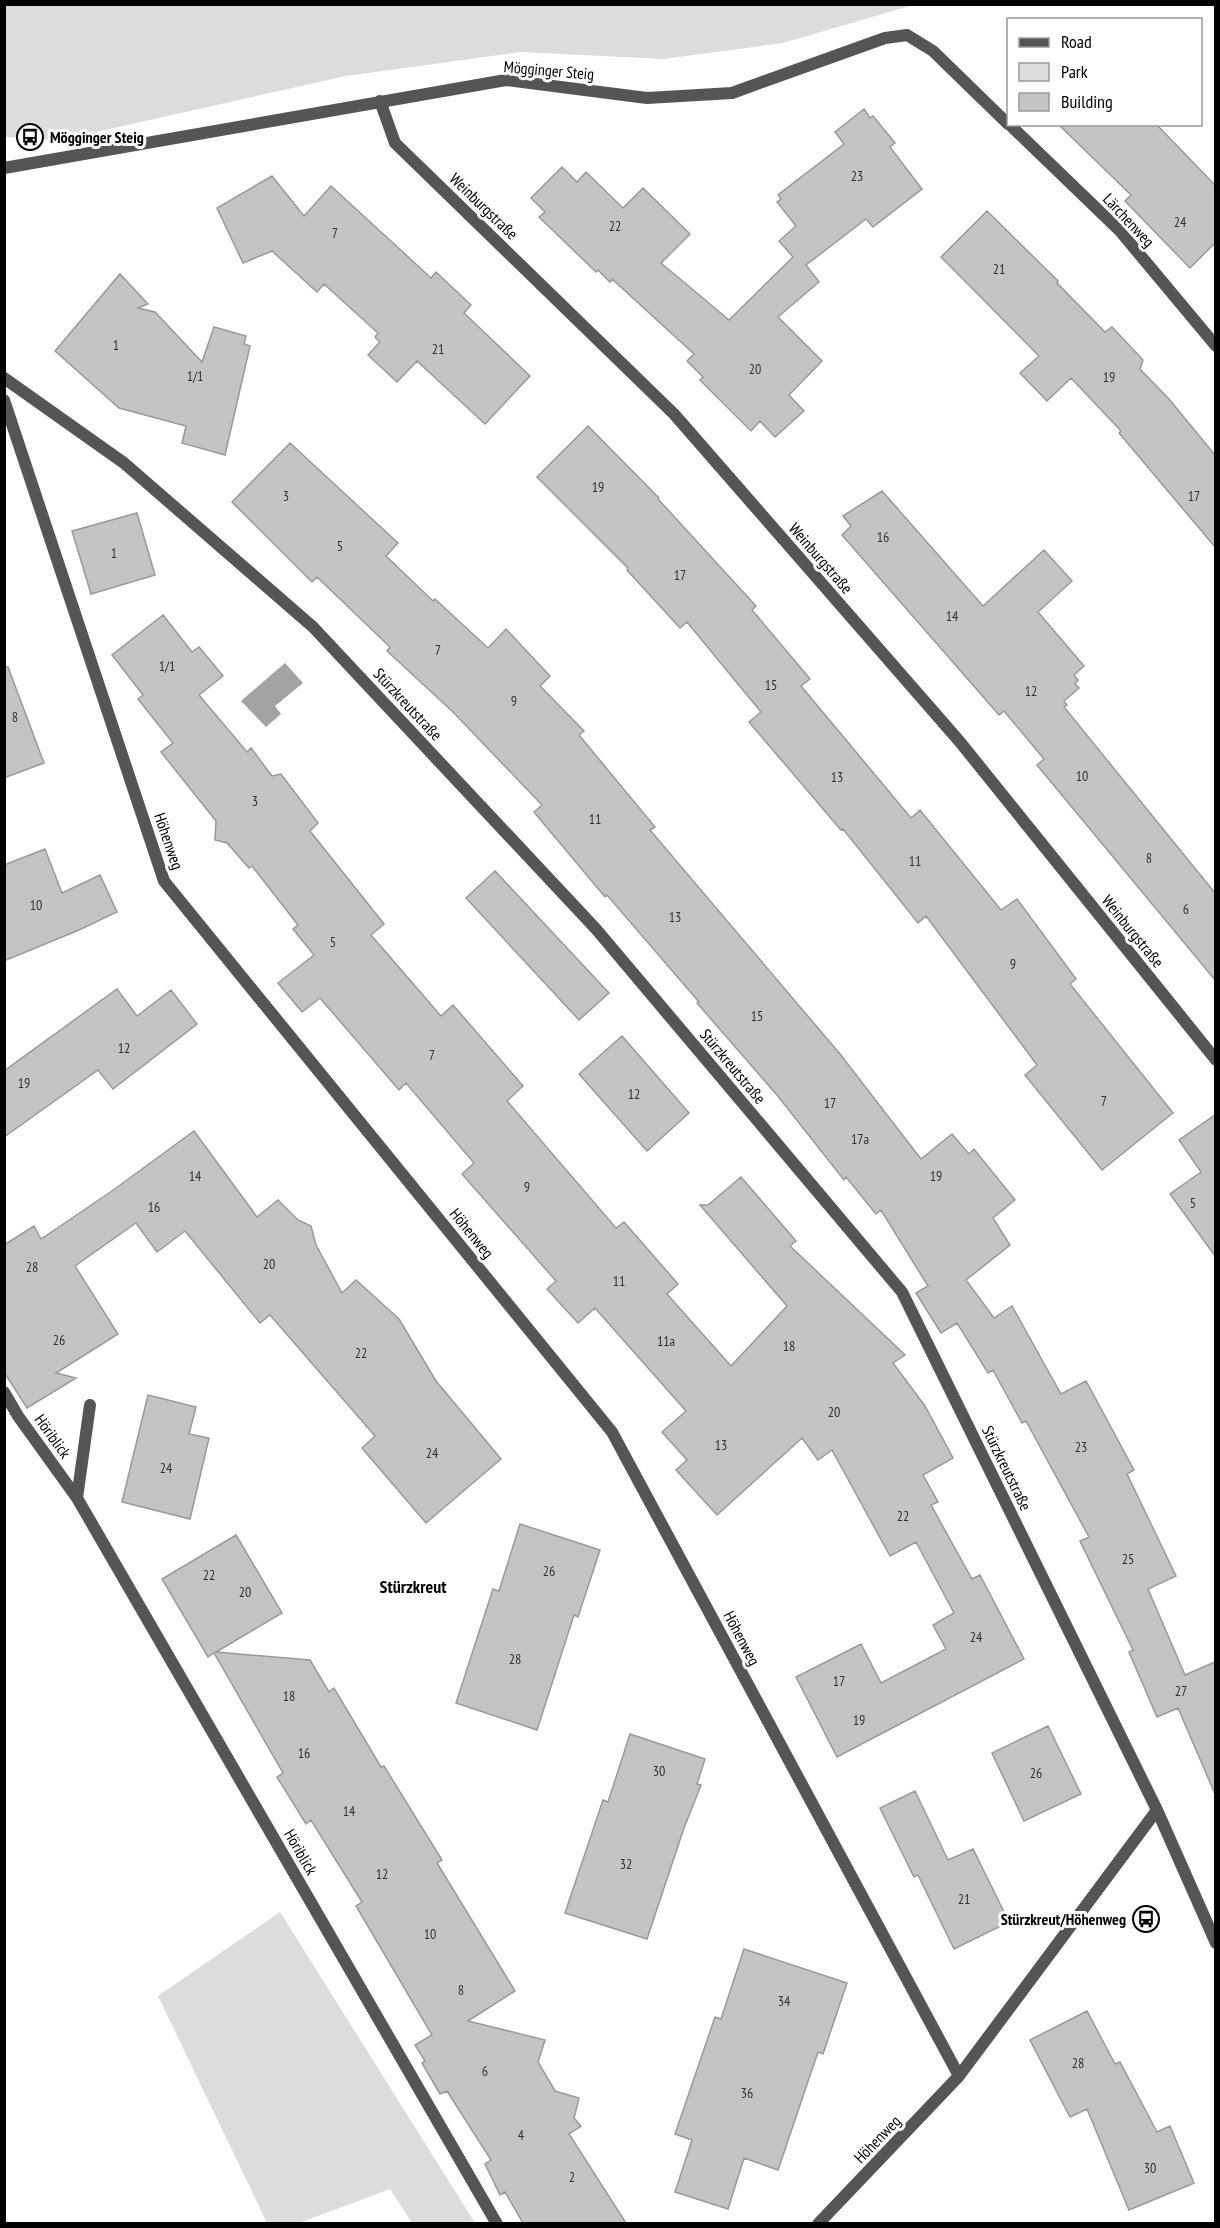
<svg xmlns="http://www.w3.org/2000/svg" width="1220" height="2228" font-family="'PT Sans Narrow',sans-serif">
	<rect width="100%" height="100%" fill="#fff"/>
	<!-- green -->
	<path fill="#dcdcdc" d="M4,5l1,-1 908,1 -130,38 -119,16 -144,-7 -174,24 -286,64 -55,-3z
		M280,1912l195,311h-63l-22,-34 -91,34h-32l-109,-227z"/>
	<!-- water -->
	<path fill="#a3a3a3" d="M285,663l18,20 -28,23 6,8 -15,13 -25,-26z"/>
	<!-- building -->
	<path fill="#c4c4c4" stroke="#999" stroke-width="1.5" d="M864,109l6,9 3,-2 22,27 -5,4 32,42 -49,38 -7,-8 -60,46 13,17 -41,35 44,44 -33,34 15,16 -29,26 -15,-16 -9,10 -51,-51 3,-3 -16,-16 7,-7 -82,-75 -2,3 -12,-12 -2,2 -57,-55 6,-5 -14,-14 31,-31 15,15 9,-10 37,36 20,-20 47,46 -29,29 68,57 64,-63 -14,-16 17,-15 -19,-24 4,-3 -3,-4 66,-51 -9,-12z
		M1058,124h98l59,61v58l-25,25 -65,-67 6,-6z
		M272,176l32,40 27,-30 100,92 5,-6 35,33 -7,8 66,63 -45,48 -68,-63 -20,21 -29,-27 12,-13 -5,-5 3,-4 -54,-49 -7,8 -45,-41 -29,12 -26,-55z
		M987,211l71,70 -1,2 48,49 7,-5 31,33 -3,9 29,30 46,56v92l-96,-114 2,-2 -50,-53 -24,23 -27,-28 19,-17 -98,-99z
		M120,274l28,30 -10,4 17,4 47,50 12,-35 32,9 -2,8 6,2 -25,109 -43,-12 4,-17 -67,-18 -64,-57z
		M588,426l71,72 -1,1 98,107 -4,4 58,69 -9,7 110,132 9,-8 81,100 16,-11 59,80 -6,5 103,129 -71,57 -77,-95 12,-10 -111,-149 -8,7 -75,-94 -2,1 -92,-108 12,-10 -74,-90 -7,6 -53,-58 1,-2 -91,-91z
		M290,443l108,100 -12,13 47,45 2,-2 53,49 18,-19 44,47 -10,10 44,45 -5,4 76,92 -5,3 190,224 81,105 31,-25 17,20 5,-5 41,51 -22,18 17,27 -44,35 28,38 18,-12 49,88 25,-13 48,89 -7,4 49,102 -28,13 9,21 28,65 30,-13v132l-37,-86 -21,9 -28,-65 4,-2 -53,-109 9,-4 -63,-116 -4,2 -29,-53 -5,3 -31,-50 -16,10 -25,-40 12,-7 -47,-76 -5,4 -30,-37 -2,3 -67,-85 -80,-92 2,-1 -92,-107 -2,2 -71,-85 8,-7 -89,-93 -66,-61 3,-4 -73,-70 -5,5 -80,-80z
		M882,491l101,115 61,-56 28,31 -34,31 46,54 -10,9 4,5 -3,4 4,4 -15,13 3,4 -3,2 151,186v87l-178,-215 7,-6 -40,-48 -5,4 -157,-180 9,-9 -8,-10z
		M137,513l18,62 -64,19 -19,-63z
		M163,615l29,37 7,-5 24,29 -24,19 48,57 4,-4 21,28 9,-2 37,49 -8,8 74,93 -13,11 70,81 12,-11 70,81 -16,15 109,127 8,-6 54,62 -11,10 64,72 56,-60 -87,-101h8l33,-28 55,64 -6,5 115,109 -12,8 32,43 28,52 -30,17 15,27 -7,3 41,74 8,-4 44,84 -187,98 -41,-80 65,-33 20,39 65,-34 -13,-24 21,-12 -38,-71 -26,14 -58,-106 -14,10 -16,-22 -85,77 -41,-45 11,-10 -25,-28 24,-21 -91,-103 -17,15 -31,-34 9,-8 -94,-107 12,-11 -68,-80 -7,7 -79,-92 -18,14 -24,-29 36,-28 -21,-26 5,-4 -46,-59 -3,2 -22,-25 -12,-3 1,-19 -55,-69 12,-9 -35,-44 5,-4 -31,-40z
		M4,667h4l36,96 -40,15z
		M45,849l17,44 38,-18 17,37 -38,18 -75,31v-96z
		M495,871l114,122 -30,27 -113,-122z
		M117,989l20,27 34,-26 26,34 -84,65 -15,-19 -94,67v-66z
		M622,1036l67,77 -42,38 -68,-77z
		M1215,1115v141l-45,-62 31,-22 -22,-32z
		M194,1131l63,86 21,-17 20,20 13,6 5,19 26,48 14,-13 43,39 37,62 65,78 -75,64 -64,-75 13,-12 -105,-121 -10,8 -75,-92 -28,21 -21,-29 -61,43 43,68 -62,39 20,5 -49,30 -23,-36v-127l30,-19 7,13 71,-48z
		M148,1395l48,12 -7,27 20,4 -19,81 -68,-17z
		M520,1524l80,26 -22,67 -4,-2 -37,115 -81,-27 37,-114 6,2z
		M236,1535l46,78 -66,39 94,8 19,32 5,-4 47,79 3,-1 58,94 -5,3 78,128 -47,30 77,19 -7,22 17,29 24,7 -5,20 7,8 -12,8 57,89h-103l-18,-31 -5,3 -15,-31 6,-4 -44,-69 -7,3 -18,-31 3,-2 -10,-16 17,-10 -76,-129 6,-4 -51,-82 -5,4 -29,-47 6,-4 -69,-120 -6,4 -46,-78z
		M1048,1726l33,68 -57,27 -32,-68z
		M630,1734l75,25 -8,25 4,1 -17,43 -37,111 -82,-26 38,-113 5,2z
		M915,1791l33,69 25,-11 36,73 -55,27 -36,-74 -4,2 -34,-69z
		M744,1949l103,34 -24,71 -5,-2 -40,118 -34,-12 -16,51 -53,-17 17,-52 -17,-6 40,-117 6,2z
		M1087,2011l28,53 5,-2 37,70 13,-6 24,57 -65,27 -42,-101 -17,8 -40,-77z"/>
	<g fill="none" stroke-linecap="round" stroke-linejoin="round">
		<!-- street -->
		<path stroke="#555" stroke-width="12" d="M380,101l15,42 279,271 286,328 256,318
			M1009,124l111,107 96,115
			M4,168l502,-88 141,18 85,-5 153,-55 22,-3 26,16 75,73
			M4,378l120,85 189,164 283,302 306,363 255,518 59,133
			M4,400l160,481 448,551 347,644 -141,148
			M4,1392l14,24 59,82
			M90,1405l-13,93 420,726
			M959,2076l198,-266"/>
	</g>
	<!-- icons -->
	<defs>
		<symbol id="bus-ring" viewBox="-11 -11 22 22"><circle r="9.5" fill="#fff" stroke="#000" stroke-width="1.5"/><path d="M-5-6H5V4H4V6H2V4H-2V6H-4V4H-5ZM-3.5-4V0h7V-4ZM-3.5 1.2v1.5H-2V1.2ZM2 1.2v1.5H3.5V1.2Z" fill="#000"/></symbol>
	</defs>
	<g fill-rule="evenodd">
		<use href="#bus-ring" x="15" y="122" width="30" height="30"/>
		<use href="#bus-ring" x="1131" y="1904" width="30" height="30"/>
	</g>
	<g text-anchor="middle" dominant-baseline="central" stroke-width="6" stroke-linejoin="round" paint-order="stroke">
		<!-- number labels -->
		<g font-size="14" fill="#313131">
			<text x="857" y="176">23</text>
			<text x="1180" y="222">24</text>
			<text x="615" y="226">22</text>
			<text x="335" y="233">7</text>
			<text x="999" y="269">21</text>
			<text x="116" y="345">1</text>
			<text x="438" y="349">21</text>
			<text x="755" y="369">20</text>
			<text x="195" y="376">1/1</text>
			<text x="1109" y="377">19</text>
			<text x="598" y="487">19</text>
			<text x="286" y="496">3</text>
			<text x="1194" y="496">17</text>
			<text x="883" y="537">16</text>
			<text x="340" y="546">5</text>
			<text x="114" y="553">1</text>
			<text x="680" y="575">17</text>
			<text x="952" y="616">14</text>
			<text x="438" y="650">7</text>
			<text x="167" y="666">1/1</text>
			<text x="771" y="685">15</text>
			<text x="1031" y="691">12</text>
			<text x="514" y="701">9</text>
			<text x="15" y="717">8</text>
			<text x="1082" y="776">10</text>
			<text x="837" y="777">13</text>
			<text x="255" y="801">3</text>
			<text x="595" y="819">11</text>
			<text x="1149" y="858">8</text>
			<text x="915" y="861">11</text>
			<text x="36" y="905">10</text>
			<text x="1186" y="909">6</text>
			<text x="675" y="917">13</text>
			<text x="333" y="942">5</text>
			<text x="1013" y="964">9</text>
			<text x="757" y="1016">15</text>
			<text x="124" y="1048">12</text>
			<text x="432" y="1055">7</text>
			<text x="24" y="1083">19</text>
			<text x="634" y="1094">12</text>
			<text x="1104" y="1101">7</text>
			<text x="830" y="1103">17</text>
			<text x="860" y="1139">17a</text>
			<text x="195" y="1176">14</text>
			<text x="936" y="1176">19</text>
			<text x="527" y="1187">9</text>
			<text x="1193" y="1203">5</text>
			<text x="154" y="1207">16</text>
			<text x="269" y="1264">20</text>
			<text x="32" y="1267">28</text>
			<text x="619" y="1281">11</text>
			<text x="59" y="1340">26</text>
			<text x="666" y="1341">11a</text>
			<text x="789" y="1346">18</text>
			<text x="361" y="1353">22</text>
			<text x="834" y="1412">20</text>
			<text x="721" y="1445">13</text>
			<text x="1081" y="1447">23</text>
			<text x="432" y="1453">24</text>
			<text x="166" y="1468">24</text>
			<text x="903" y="1516">22</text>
			<text x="1128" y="1559">25</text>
			<text x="549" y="1571">26</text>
			<text x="209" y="1575">22</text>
			<text x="245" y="1592">20</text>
			<text x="976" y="1637">24</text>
			<text x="515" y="1659">28</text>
			<text x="839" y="1681">17</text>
			<text x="1181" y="1691">27</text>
			<text x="289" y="1696">18</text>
			<text x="859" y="1720">19</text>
			<text x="304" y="1753">16</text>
			<text x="659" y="1771">30</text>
			<text x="1036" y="1773">26</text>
			<text x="349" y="1811">14</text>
			<text x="626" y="1864">32</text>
			<text x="382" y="1874">12</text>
			<text x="964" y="1899">21</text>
			<text x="430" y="1934">10</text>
			<text x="461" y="1990">8</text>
			<text x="784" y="2001">34</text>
			<text x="1078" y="2063">28</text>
			<text x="485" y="2071">6</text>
			<text x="747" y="2093">36</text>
			<text x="521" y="2135">4</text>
			<text x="1150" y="2168">30</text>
			<text x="572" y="2177">2</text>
		</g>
		<!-- street labels -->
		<g font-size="16" fill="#000" stroke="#fff">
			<text transform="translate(549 70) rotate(5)">Mögginger Steig</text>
			<text transform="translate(484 206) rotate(44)">Weinburgstraße</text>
			<text transform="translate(1129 220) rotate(47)">Lärchenweg</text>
			<text transform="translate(821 558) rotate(49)">Weinburgstraße</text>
			<text transform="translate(408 704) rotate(47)">Stürzkreutstraße</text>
			<text transform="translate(169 841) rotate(71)">Höhenweg</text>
			<text transform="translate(1133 931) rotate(51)">Weinburgstraße</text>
			<text transform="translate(733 1066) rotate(50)">Stürzkreutstraße</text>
			<text transform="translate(472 1233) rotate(51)">Höhenweg</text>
			<text transform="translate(53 1436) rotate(54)">Höriblick</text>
			<text transform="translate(1007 1468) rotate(64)">Stürzkreutstraße</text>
			<text transform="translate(742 1638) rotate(62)">Höhenweg</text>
			<text transform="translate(301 1852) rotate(60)">Höriblick</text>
			<text transform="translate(877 2139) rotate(-46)">Höhenweg</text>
		</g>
		<!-- poi labels -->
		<g font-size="16" font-weight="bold" fill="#000" stroke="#fff" text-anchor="start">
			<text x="50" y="137">Mögginger Steig</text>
			<text x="1126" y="1919" text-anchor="end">Stürzkreut/Höhenweg</text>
		</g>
		<!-- neighbourhood labels -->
		<g font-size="18" font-weight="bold" fill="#000" stroke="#fff">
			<text x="413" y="1586">Stürzkreut</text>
		</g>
	</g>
	<!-- border -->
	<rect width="1220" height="2228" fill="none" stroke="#000000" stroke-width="12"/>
	<!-- legend -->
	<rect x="1007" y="18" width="195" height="108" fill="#ffffff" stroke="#999999" stroke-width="1.5"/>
	<rect x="1019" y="38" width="30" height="9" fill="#555555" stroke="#999999" stroke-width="1.5"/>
	<text x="1061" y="48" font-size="18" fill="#000000">Road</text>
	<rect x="1019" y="63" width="30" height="18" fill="#dcdcdc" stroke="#999999" stroke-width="1.5"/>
	<text x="1061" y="78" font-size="18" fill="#000000">Park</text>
	<rect x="1019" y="93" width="30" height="18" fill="#c4c4c4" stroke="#999999" stroke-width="1.5"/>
	<text x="1061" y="108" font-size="18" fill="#000000">Building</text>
</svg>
